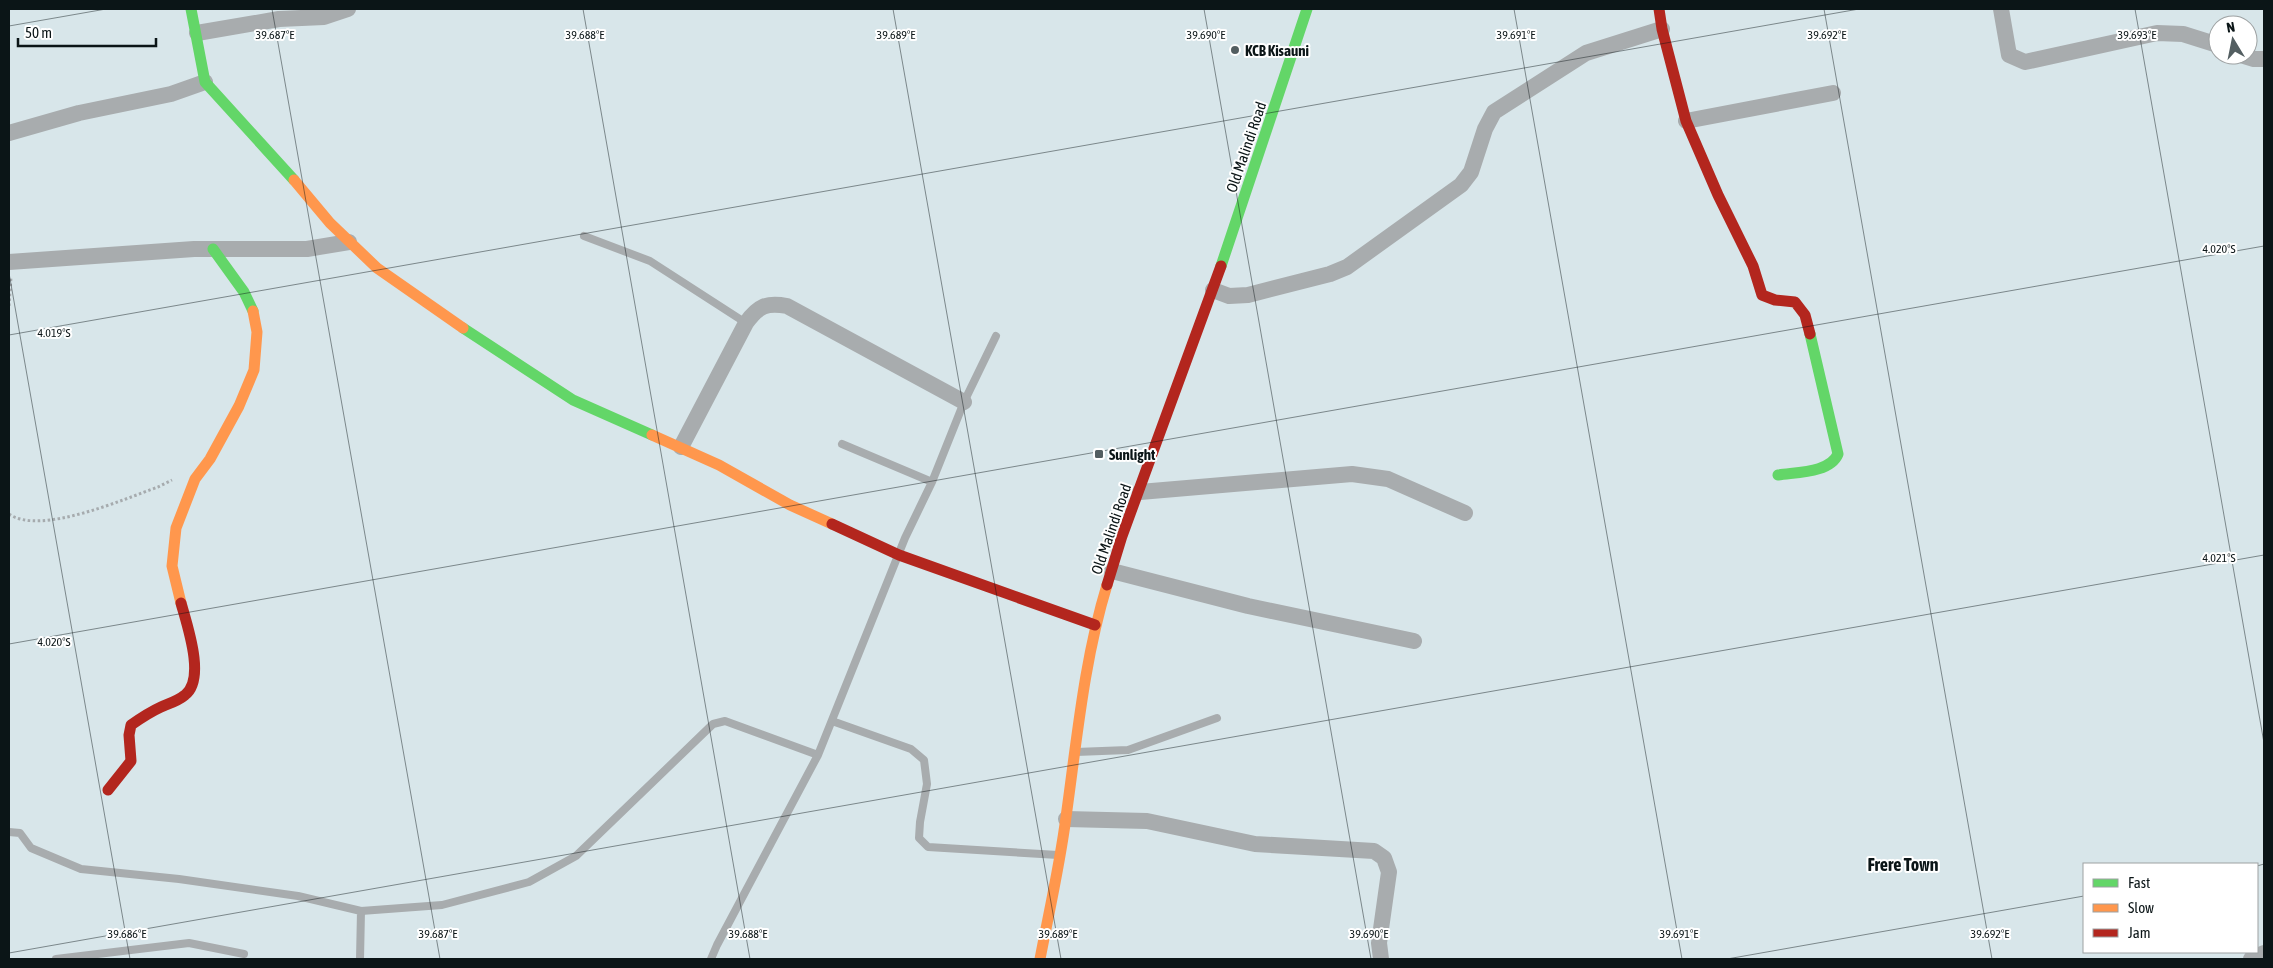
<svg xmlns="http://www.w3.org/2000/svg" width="2273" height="968" font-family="'Asap Condensed',sans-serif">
	<rect width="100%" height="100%" fill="#d8e6ea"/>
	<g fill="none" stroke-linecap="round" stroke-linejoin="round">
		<!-- path -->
		<path stroke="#a6abae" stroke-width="3" stroke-dasharray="2.5 2.5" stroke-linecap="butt" d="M9,306l2,-29
			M9,514c31,22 115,-15 149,-27l14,-7"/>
		<!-- lane -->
		<path stroke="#a8acae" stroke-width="8" d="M584,236l66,25 96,62
			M842,444l90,38
			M832,721l79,28 13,11 3,24 -7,38 -1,16 9,9 130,8
			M1076,752l52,-2 89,-32
			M9,832l11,1 11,15 50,21 98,10 119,17 63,15 81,-6 87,-23 47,-26 137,-132 12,-3 93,34
			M56,959l133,-16 55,11
			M360,959l1,-48
			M711,959l6,-14 101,-190 87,-217 27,-56 32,-80 32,-66"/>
		<!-- street -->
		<path stroke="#a8acae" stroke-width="16" d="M2001,9l8,46 16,7 132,-29 26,1 35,11
			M197,33l82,-14 45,-2 24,-8
			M2241,55l13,4h10
			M1686,121l147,-28
			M9,133l70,-20 92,-19 34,-12
			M9,262l185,-13h113l42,-7
			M1213,290l16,6 19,-1 82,-21 17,-7 114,-82 10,-13 14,-43 9,-17 92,-59 76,-24
			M681,447l65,-124c12,-17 21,-21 41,-17l177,96
			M1140,492l212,-18 36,5 77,34
			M1112,571l136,35 166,35
			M1066,819l81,2 108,23 119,7 10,7 5,14 -10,71 2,16
			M2251,959l13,-6"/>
		<!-- fast -->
		<path stroke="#63d668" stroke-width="11" d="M191,9l14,73 89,98
			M213,249l31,43 9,19
			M1221,266l86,-257
			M463,328l110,72 79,35
			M1778,475c18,-3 52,-2 60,-21l-28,-120"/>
		<!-- slow -->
		<path stroke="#ff974d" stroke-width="11" d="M294,180l36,43 47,45 86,60
			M652,435l67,30 71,40 42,19
			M181,603l-9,-37 4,-38 19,-49 15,-20 29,-53 15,-36 3,-38 -4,-21
			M1040,959c9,-47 20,-95 26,-142 11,-78 18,-157 41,-232"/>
		<!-- jam -->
		<path stroke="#b3261e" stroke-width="11" d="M1659,9l3,20 24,92 32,74 35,71 9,29 13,5 20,2 10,13 5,19
			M832,524l67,31 196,70
			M1107,585l15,-49 99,-270
			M108,790l23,-29 -2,-26 2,-10c10,-7 19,-13 30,-18 7,-3 17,-6 24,-12 21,-16 2,-70 -4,-92"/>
	</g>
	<!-- ticks -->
	<path fill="none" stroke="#0b1517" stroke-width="1" stroke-opacity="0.45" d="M272,9l168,950M583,9l167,950M893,9l168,950M1204,9l167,950M1514,9l168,950M1824,9l168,950M2135,9l129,734M9,26l97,-17M9,273l121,686M9,335l1850,-326M9,644l2255,-398M2257,866l7,-2M9,953l2255,-398M1727,959l357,-63"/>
	<!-- markers -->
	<g fill="#535e61" stroke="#fff" stroke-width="2">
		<circle cx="1235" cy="50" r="5"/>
		<rect x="1094" y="449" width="10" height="10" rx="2.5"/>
	</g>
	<g text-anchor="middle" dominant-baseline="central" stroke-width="4" stroke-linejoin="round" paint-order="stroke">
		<!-- poi labels -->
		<g font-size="15" font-weight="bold" fill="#0b1517" stroke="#fff" text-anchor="start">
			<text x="1245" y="50">KCB Kisauni</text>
			<text x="1109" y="454">Sunlight</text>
		</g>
		<!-- street labels -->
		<g font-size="15" fill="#0b1517" stroke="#fff">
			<text transform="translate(1246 147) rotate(-71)">Old Malindi Road</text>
			<text transform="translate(1111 529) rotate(-71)">Old Malindi Road</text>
		</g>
		<!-- quarter labels -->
		<g font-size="18" font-weight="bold" fill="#0b1517" stroke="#fff">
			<text x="1903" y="864">Frere Town</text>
		</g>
	</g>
	<g font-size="12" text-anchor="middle" fill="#0b1517" stroke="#fff" stroke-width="4" stroke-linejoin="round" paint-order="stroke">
		<text x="1516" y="39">39.691°E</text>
		<text x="1827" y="39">39.692°E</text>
		<text x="2137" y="39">39.693°E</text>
		<text x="275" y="39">39.687°E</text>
		<text x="585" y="39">39.688°E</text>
		<text x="896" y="39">39.689°E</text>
		<text x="1206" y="39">39.690°E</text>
		<text x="2219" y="253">4.020°S</text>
		<text x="54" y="337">4.019°S</text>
		<text x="2219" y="562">4.021°S</text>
		<text x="54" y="646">4.020°S</text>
		<text x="127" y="938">39.686°E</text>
		<text x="438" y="938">39.687°E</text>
		<text x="748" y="938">39.688°E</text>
		<text x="1058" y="938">39.689°E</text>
		<text x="1369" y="938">39.690°E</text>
		<text x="1679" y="938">39.691°E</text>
		<text x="1990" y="938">39.692°E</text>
	</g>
	<!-- border -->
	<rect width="2273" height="968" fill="none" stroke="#0b1517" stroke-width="20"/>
	<!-- legend -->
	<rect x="2083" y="863" width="175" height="90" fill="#ffffff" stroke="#9da1a2"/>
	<rect x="2093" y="879" width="25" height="8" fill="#63d668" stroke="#9da1a2"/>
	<text x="2128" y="888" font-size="15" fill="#0b1517">Fast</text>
	<rect x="2093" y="904" width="25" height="8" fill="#ff974d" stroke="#9da1a2"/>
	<text x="2128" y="913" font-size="15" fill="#0b1517">Slow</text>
	<rect x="2093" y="929" width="25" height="8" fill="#b3261e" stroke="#9da1a2"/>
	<text x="2128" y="938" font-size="15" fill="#0b1517">Jam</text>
	<!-- north arrow -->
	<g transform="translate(2233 40) rotate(350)"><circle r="24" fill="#ffffff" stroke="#9da1a2"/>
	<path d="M0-4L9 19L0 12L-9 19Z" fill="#535e61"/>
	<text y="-8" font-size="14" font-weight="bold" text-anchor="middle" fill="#0b1517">N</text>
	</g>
	<!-- scale -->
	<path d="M18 38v8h138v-8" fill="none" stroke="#0b1517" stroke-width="2.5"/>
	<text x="25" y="38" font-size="15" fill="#0b1517" stroke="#ffffff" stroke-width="4" paint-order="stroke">50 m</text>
</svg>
